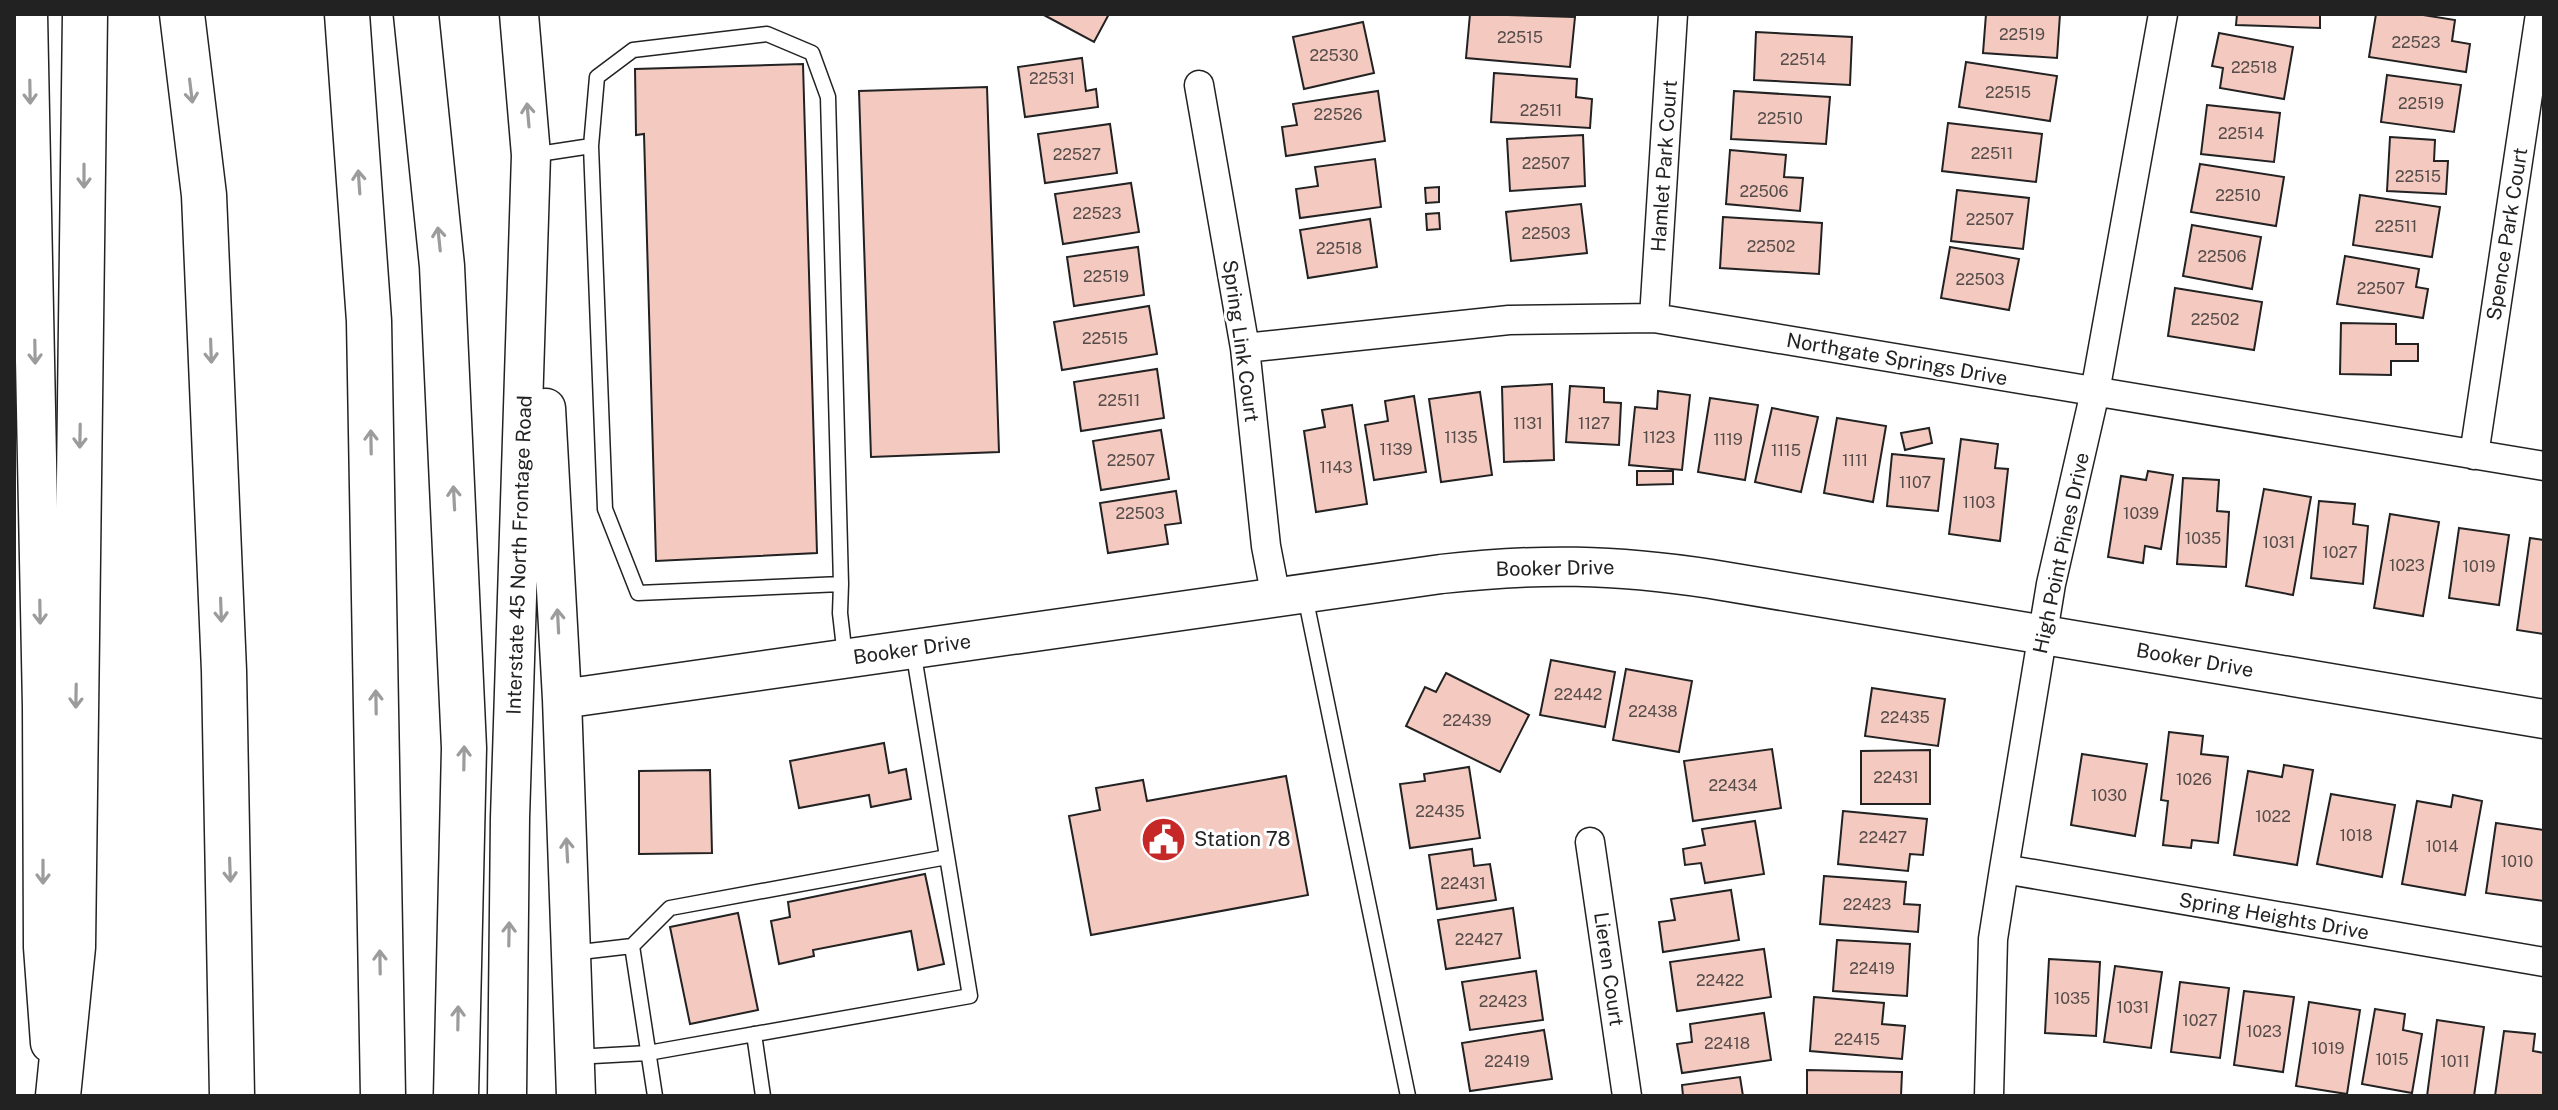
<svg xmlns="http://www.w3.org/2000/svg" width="2558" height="1110" font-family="'Public Sans',sans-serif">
	<rect width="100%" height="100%" fill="#fff"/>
	<!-- building -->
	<path fill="#f3c9c0" stroke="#222" stroke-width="2" d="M1042,14h67l-15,28z
		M1470,14l105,3 -5,50 -104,-9z
		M1986,14h74l-3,44 -74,-5z
		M2237,14h83v14l-84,-3z
		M2376,14h41l38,6 -3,21 18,3 -4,28 -97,-15z
		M1363,22l11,51 -70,16 -11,-52z
		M1756,32l96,5 -2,48 -96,-5z
		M2219,33l74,14 -9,52 -64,-11 3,-20 -11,-2z
		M1082,58l4,33 10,-2 2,18 -73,10 -7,-50z
		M1966,62l91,14 -7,45 -91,-14z
		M803,64l14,489 -161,8 -12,-427 -8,1 -1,-66z
		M1494,73l83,6 -1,18 16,2 -2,29 -99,-6z
		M2387,75l74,10 -7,47 -73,-10z
		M987,87l12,365 -128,5 -12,-366z
		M1378,91l7,50 -99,15 -4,-29 15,-2 -4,-21z
		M1734,91l96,6 -4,47 -95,-5z
		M2207,105l73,8 -6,49 -73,-8z
		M1948,123l94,11 -6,48 -94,-11z
		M1110,124l7,49 -72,10 -7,-49z
		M1583,135l2,51 -75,5 -3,-52z
		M2390,137l45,3 -1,21h14l-2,33 -59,-3z
		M1730,150l56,5 -2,22 19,1 -3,33 -74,-7z
		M1375,159l6,48 -81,11 -4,-29 22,-3 -3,-19z
		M2200,164l84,13 -8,49 -85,-14z
		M1131,183l8,49 -76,12 -8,-50z
		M1439,187v15l-13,1 -1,-15z
		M1957,190l72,8 -6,51 -72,-8z
		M2360,195l80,12 -8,50 -79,-12z
		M1581,204l6,49 -76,8 -5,-49z
		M1439,213l1,16 -13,1 -1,-16z
		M1723,217l99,6 -3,51 -99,-6z
		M1370,219l7,48 -69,11 -8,-48z
		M2192,225l69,12 -9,52 -69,-13z
		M1138,247l6,48 -70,11 -7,-49z
		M1950,247l69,12 -10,51 -68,-12z
		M2345,256l74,13 -3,18 12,2 -5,29 -86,-14z
		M2175,288l87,14 -8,48 -86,-14z
		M1149,306l8,48 -95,16 -8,-48z
		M2341,323l55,1v20h22v17h-27v14l-51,-1z
		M1157,369l7,49 -83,13 -7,-49z
		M1552,384l2,76 -50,2 -2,-75z
		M1570,386l34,2v14l17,1 -2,42 -53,-3z
		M1658,391l32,4 -8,75 -53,-5 6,-58 22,2z
		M1480,392l12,83 -51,7 -12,-83z
		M1414,396l12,76 -52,8 -9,-55 23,-4 -3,-20z
		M1710,398l48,7 -13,75 -47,-8z
		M1352,405l15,99 -51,8 -12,-81 21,-4 -3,-17z
		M1772,408l46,9 -17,75 -46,-10z
		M1837,418l49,8 -13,76 -49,-9z
		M1929,428l3,15 -27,7 -4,-17z
		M1161,430l8,49 -68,11 -8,-49z
		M1961,439l37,5 -3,24 13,1 -8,72 -51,-7z
		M1892,454l52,5 -6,52 -51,-5z
		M1637,471h36v13l-36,1z
		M2148,471l25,4 -12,74 -16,-3 -2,17 -35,-6 13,-81 25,4z
		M2183,478l36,2 -2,31 12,1 -3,55 -49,-3z
		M2264,489l47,8 -18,98 -47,-9z
		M1176,491l5,32 -16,2 3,19 -60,9 -8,-50z
		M2319,501l36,3 -2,20 15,2 -5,58 -52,-6z
		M2390,514l49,8 -16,94 -49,-8z
		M2459,528l50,7 -10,70 -50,-7z
		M2530,538l14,2v94l-27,-4z
		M1551,660l64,12 -10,55 -65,-12z
		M1626,669l66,12 -13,71 -66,-12z
		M1446,673l83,42 -29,57 -94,-46 19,-39 11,5z
		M1872,688l73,11 -7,47 -73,-10z
		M2169,732l34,4 -2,18 27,3 -10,86 -26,-3 -1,8 -28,-3 5,-44 -7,-1z
		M884,743l5,30 17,-4 5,30 -40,8 -2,-12 -70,13 -9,-47z
		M1772,749l9,59 -88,13 -9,-60z
		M1930,750v54h-69v-53z
		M2082,754l65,10 -12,72 -64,-11z
		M2284,765l29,5 -16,95 -63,-10 14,-84 34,6z
		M1469,767l11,71 -70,10 -10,-64 25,-3 -1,-7z
		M710,770l2,83 -73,1v-83z
		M1286,776l22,119 -217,40 -22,-119 31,-6 -4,-22 47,-8 4,21z
		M2331,794l64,11 -13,72 -65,-13z
		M2453,795l29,6 -17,94 -63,-11 15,-83 34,6z
		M1843,811l84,8 -4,36 -13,-1 -2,17 -70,-7z
		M1755,821l9,53 -59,9 -4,-20 -16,2 -2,-16 22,-4 -3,-16z
		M2496,823l48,7v71l-58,-8z
		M1472,849l2,17 16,-2 6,36 -59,9 -8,-54z
		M925,874l19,90 -26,6 -7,-39 -98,19 1,6 -35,8 -8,-43 19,-4 -2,-15z
		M1824,876l82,6 -2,22 16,1 -2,27 -98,-8z
		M1731,890l8,50 -76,12 -4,-30 16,-2 -4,-21z
		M1513,908l7,50 -74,11 -8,-49z
		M738,913l20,97 -68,14 -20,-97z
		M1837,940l73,4 -3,52 -74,-5z
		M1764,949l7,48 -94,14 -7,-49z
		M2049,959l51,3 -4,74 -51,-3z
		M2115,966l47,6 -11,76 -47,-6z
		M1536,971l7,49 -73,10 -8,-48z
		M2180,982l49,6 -9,70 -49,-6z
		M2244,991l50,6 -11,75 -49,-7z
		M1814,997l70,6 -2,21 23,2 -3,33 -92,-8z
		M2309,1002l51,8 -13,84 -51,-8z
		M2375,1009l30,5 -2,16 19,4 -10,59 -50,-9z
		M1764,1013l7,47 -89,13 -5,-29 15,-2 -2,-18z
		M2437,1020l47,7 -10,69h-47z
		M1544,1030l8,49 -82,12 -8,-48z
		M2504,1031l31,3 -2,17 11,2v43h-49z
		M1807,1070l95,2 -1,24h-94z
		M1740,1077l3,19h-60l-1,-11z"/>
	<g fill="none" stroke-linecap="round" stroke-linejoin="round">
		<defs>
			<path id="lane" d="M532,155l59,-9 6,-69 36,-27 134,-16 45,19 16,44 13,487 -203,9 -33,-84 -14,-363
				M841,584l-1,29 5,44
				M1305,596l103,500
				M632,946l23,150
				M572,953l60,-7 38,-38 277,-51
				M754,1034l9,62
				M575,1057l73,-4 322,-57 -57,-346"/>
			<path id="street" d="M1199,85l46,263 21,198 10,52
				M1654,318l19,-304
				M1245,348l264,-28 145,-2 890,148
				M2474,455l66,-441
				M1590,842l37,254
				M2004,869l540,93
				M1989,1096l4,-157 11,-70 47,-285 44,-192 68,-378"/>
			<path id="secondary" d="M28,14l14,693 1,240 7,96
				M546,408l16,291 14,397
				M562,699l879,-125c99,-11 172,-10 270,5l833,140
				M507,1096l3,-278 21,-663 -12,-141"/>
			<path id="highway" d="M182,14l22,181 20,476 8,425
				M347,14l22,307 14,775
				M416,14l26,252 22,482 -8,348
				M58,1096l15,-149 12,-933"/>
		</defs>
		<!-- lane casing -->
		<use href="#lane" stroke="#222" stroke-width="17"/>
		<!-- street casing -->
		<use href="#street" stroke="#222" stroke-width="31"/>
		<!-- secondary casing -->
		<use href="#secondary" stroke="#222" stroke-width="41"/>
		<!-- highway casing -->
		<use href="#highway" stroke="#222" stroke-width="47"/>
		<!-- lane -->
		<use href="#lane" stroke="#fff" stroke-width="14"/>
		<!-- street -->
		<use href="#street" stroke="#fff" stroke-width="28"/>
		<!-- secondary -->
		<use href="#secondary" stroke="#fff" stroke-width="38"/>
		<!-- highway -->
		<use href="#highway" stroke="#fff" stroke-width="44"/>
	</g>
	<!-- one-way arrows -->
	<defs><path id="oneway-shaft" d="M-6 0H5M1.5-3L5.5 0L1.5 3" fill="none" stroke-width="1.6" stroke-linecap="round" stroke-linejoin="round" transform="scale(2)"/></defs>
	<g stroke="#9c9c9c">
		<use href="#oneway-shaft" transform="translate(191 91) rotate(83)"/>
		<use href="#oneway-shaft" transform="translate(30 92) rotate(89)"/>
		<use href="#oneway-shaft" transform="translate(528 115) rotate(-95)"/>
		<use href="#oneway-shaft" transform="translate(84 176) rotate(90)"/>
		<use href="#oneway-shaft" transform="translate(359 182) rotate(-94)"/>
		<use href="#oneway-shaft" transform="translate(439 239) rotate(-96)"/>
		<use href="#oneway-shaft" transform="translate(211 351) rotate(88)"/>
		<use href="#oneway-shaft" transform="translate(35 352) rotate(89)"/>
		<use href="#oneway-shaft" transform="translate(80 436) rotate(91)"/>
		<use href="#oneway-shaft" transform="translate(371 442) rotate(-91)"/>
		<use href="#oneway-shaft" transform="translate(454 498) rotate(-93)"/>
		<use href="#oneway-shaft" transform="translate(221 610) rotate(88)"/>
		<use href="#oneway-shaft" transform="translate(40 612) rotate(89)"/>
		<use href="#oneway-shaft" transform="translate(558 621) rotate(-93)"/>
		<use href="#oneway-shaft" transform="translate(76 696) rotate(91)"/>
		<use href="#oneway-shaft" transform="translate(376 702) rotate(-91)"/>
		<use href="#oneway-shaft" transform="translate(464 758) rotate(-89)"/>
		<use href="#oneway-shaft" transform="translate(567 850) rotate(-93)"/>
		<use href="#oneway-shaft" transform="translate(230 870) rotate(88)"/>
		<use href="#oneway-shaft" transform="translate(43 872) rotate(90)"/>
		<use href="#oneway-shaft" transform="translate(509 934) rotate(-89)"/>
		<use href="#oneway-shaft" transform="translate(380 962) rotate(-91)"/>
		<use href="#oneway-shaft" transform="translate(458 1018) rotate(-89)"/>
	</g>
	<!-- icons -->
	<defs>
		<symbol id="civic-disc" viewBox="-11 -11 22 22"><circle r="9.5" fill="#c62828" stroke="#fff"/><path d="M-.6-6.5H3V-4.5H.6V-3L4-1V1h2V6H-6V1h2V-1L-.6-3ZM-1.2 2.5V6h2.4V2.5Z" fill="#fff"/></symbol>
	</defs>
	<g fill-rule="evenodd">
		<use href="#civic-disc" x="1138" y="814" width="51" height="51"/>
	</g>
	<g text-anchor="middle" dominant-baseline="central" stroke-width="6" stroke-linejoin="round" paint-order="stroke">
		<!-- number labels -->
		<g font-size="16" fill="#564c4a">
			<text x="2022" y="34">22519</text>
			<text x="1520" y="37">22515</text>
			<text x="2416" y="42">22523</text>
			<text x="1334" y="55">22530</text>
			<text x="1803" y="59">22514</text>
			<text x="2254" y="67">22518</text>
			<text x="1052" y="78">22531</text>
			<text x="2008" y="92">22515</text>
			<text x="2421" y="103">22519</text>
			<text x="1541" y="110">22511</text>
			<text x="1338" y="114">22526</text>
			<text x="1780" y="118">22510</text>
			<text x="2241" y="133">22514</text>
			<text x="1992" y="153">22511</text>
			<text x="1077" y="154">22527</text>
			<text x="1546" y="163">22507</text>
			<text x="2418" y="176">22515</text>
			<text x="1764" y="191">22506</text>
			<text x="2238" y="195">22510</text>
			<text x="1097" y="213">22523</text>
			<text x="1990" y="219">22507</text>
			<text x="2396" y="226">22511</text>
			<text x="1546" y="233">22503</text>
			<text x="1771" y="246">22502</text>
			<text x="1339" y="248">22518</text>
			<text x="2222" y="256">22506</text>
			<text x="1106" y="276">22519</text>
			<text x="1980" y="279">22503</text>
			<text x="2381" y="288">22507</text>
			<text x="2215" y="319">22502</text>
			<text x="1105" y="338">22515</text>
			<text x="1119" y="400">22511</text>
			<text x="1528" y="423">1131</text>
			<text x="1594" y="423">1127</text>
			<text x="1461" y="437">1135</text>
			<text x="1659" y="437">1123</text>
			<text x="1728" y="439">1119</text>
			<text x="1396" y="449">1139</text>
			<text x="1786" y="450">1115</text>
			<text x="1131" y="460">22507</text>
			<text x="1855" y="460">1111</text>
			<text x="1336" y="467">1143</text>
			<text x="1915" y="482">1107</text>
			<text x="1979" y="502">1103</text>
			<text x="1140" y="513">22503</text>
			<text x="2141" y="513">1039</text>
			<text x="2203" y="538">1035</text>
			<text x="2279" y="542">1031</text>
			<text x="2340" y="552">1027</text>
			<text x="2407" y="565">1023</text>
			<text x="2479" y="566">1019</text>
			<text x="1578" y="694">22442</text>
			<text x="1653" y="711">22438</text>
			<text x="1905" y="717">22435</text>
			<text x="1467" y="720">22439</text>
			<text x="1896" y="777">22431</text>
			<text x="2194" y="779">1026</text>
			<text x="1733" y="785">22434</text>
			<text x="2109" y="795">1030</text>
			<text x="1440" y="811">22435</text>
			<text x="2273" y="816">1022</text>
			<text x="2356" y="835">1018</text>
			<text x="1883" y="837">22427</text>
			<text x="2442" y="846">1014</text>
			<text x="2517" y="861">1010</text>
			<text x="1463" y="883">22431</text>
			<text x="1867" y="904">22423</text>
			<text x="1479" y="939">22427</text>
			<text x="1872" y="968">22419</text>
			<text x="1720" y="980">22422</text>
			<text x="2072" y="998">1035</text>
			<text x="1503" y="1001">22423</text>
			<text x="2133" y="1007">1031</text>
			<text x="2200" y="1020">1027</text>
			<text x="2264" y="1031">1023</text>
			<text x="1857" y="1039">22415</text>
			<text x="1727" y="1043">22418</text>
			<text x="2328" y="1048">1019</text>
			<text x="2392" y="1059">1015</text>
			<text x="1507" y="1061">22419</text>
			<text x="2455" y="1061">1011</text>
		</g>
		<!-- street labels -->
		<g font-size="20" fill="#222" stroke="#fff">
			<text transform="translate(1664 166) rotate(-86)">Hamlet Park Court</text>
			<text transform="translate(2507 234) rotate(-81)">Spence Park Court</text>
			<text transform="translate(1241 341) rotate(82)">Spring Link Court</text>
			<text transform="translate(1897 359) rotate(10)">Northgate Springs Drive</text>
			<text transform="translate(2061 553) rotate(-78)">High Point Pines Drive</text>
			<text transform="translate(519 555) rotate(-88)">Interstate 45 North Frontage Road</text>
			<text transform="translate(1555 568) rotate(-1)">Booker Drive</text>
			<text transform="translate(912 649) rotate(-8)">Booker Drive</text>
			<text transform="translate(2195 660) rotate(10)">Booker Drive</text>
			<text transform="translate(2274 916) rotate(10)">Spring Heights Drive</text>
			<text transform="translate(1609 969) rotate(82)">Lieren Court</text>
		</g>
		<!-- poi labels -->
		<g font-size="20" fill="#222" stroke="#fff" text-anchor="start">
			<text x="1194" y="839">Station 78</text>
		</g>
	</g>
	<!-- border -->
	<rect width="2558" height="1110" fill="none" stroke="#222222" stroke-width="32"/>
</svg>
